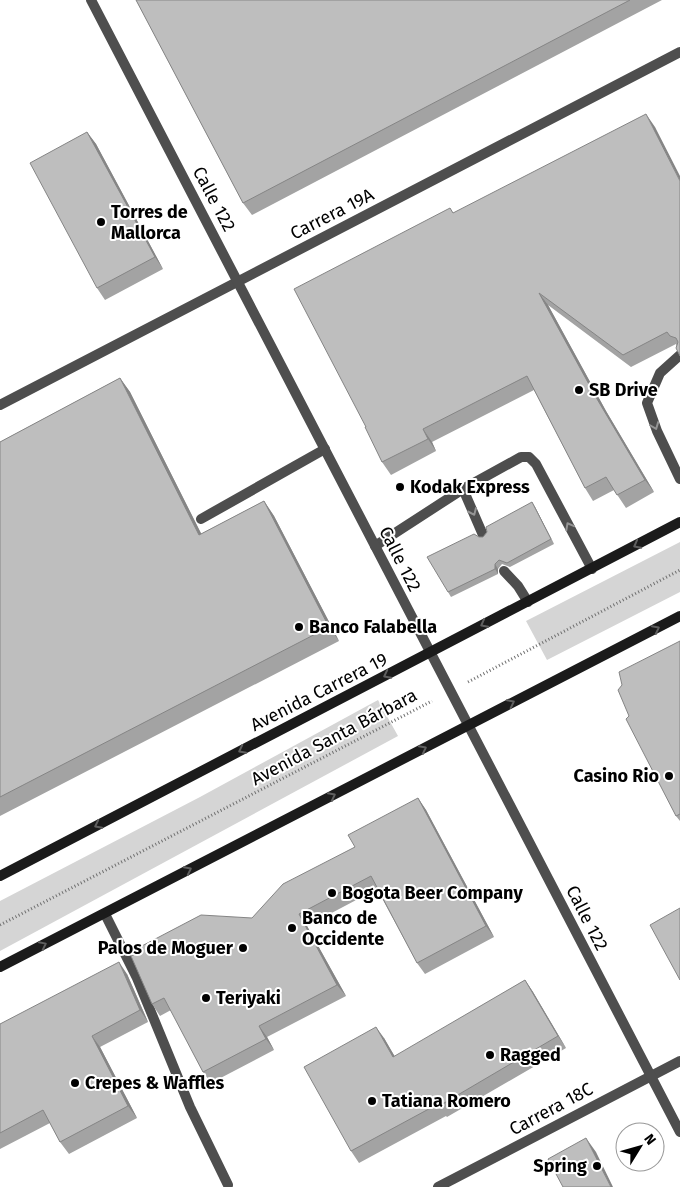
<svg xmlns="http://www.w3.org/2000/svg" width="680" height="1187" font-family="'Fira Sans',sans-serif">
	<rect width="100%" height="100%" fill="#fff"/>
	<!-- green -->
	<path fill="#d5d5d5" d="M680,542v50l-133,68 -21,-39z
		M378,700l20,36 -398,215v-50l200,-104z"/>
	<g fill="none" stroke-linecap="round" stroke-linejoin="round">
		<!-- path -->
		<path stroke="#707070" stroke-width="3" stroke-dasharray="1 2.5" stroke-linecap="butt" d="M468,682l212,-112
			M0,925l432,-224"/>
		<!-- service -->
		<path stroke="#4e4e4e" stroke-width="10" d="M680,355l-20,18 -13,30 10,28 23,48
			M463,489l20,46
			M201,519l124,-70
			M375,546l88,-57 58,-32h8l7,7 56,105
			M504,571l14,15 10,16
			M105,914l32,64 53,129 38,78"/>
		<!-- minor -->
		<path stroke="#4e4e4e" stroke-width="10" d="M0,405l680,-353
			M438,1187l242,-126"/>
		<!-- tertiary -->
		<path stroke="#4e4e4e" stroke-width="10" d="M91,0l589,1132"/>
		<!-- secondary -->
		<path stroke="#1b1b1b" stroke-width="10" d="M0,876l680,-354
			M0,967l680,-351"/>
	</g>
	<!-- wall -->
	<path fill="#a3a3a3" d="M136,0h526l-410,215 -9,-12z
		M655,127l25,229 -4,-12 -45,23 -83,-62 58,106 48,81 -28,16 -12,-18 -21,11 -8,-13 -51,-98 -102,52 4,9 -45,24 -9,-13 -16,-35 84,-219 3,5z
		M87,132l9,12 67,125 -58,31 -8,-12z
		M120,378l10,14 71,142 63,-33 10,15 65,125 -339,175v-374z
		M532,502l3,5 19,37 -44,23 -8,-3 -4,5v5l-47,23 -3,-5 31,-55h4z
		M680,641v180l-4,-5 -47,-100z
		M418,798l8,12 68,127 -69,37 -8,-11 -40,-74 -70,37 39,70 -79,41 7,13 -63,33 -8,-11 -32,-62 -11,6 -8,-12 100,-86 103,-71z
		M127,974l21,48 -48,25 37,71 -68,36 -9,-12 -10,-19 -50,26v-125z
		M525,980l8,12 33,56 -119,69 -1,-1 -87,47 -8,-12 33,-113 11,19z"/>
	<!-- shaded-wall -->
	<path fill="#858585" d="M646,114l9,13 25,49v5z
		M87,132l9,12 67,125 -8,-12z
		M539,293l9,12 58,106 48,81 -9,-12 -48,-81z
		M120,378l10,14 79,157 -10,-14z
		M423,429l9,13 4,9 -8,-12z
		M264,501l10,15 65,125 -10,-14z
		M532,502l3,5 19,37 -3,-5z
		M495,564l3,5v5l-3,-5z
		M418,798l8,12 68,127 -8,-11z
		M299,914l8,12 39,70 -9,-11z
		M119,962l8,12 21,48 -8,-12z
		M525,980l8,12 33,56 -8,-12z
		M259,1026l8,11 7,13 -8,-11z
		M376,1027l8,11 18,31 -9,-12z
		M92,1036l8,11 37,71 -9,-12z
		M586,1138l10,14 17,35h-2z"/>
	<!-- building -->
	<path fill="#bebebe" stroke="#858585" d="M136,0h494l-387,203z
		M646,114l34,67v175l-4,-8 2,-6 -2,-4 -6,-2 -3,-4 -44,23 -84,-62 58,106 48,81 -28,15 -11,-18 -21,11 -58,-112 -104,53 5,10 -46,23 -17,-35h1l-72,-138 156,-81 3,5z
		M87,132l68,125 -58,31 -67,-125z
		M120,378l79,157 65,-34 65,126 -329,170v-355z
		M532,502l19,37 -44,24 -8,-3 -4,4v5l-47,23 -21,-35 47,-23 5,3h4l4,-5 -1,-5z
		M680,641v173l-4,2 -50,-97 3,-3 -11,-26 4,-5 -3,-13z
		M418,798l68,128 -69,37 -46,-87 -72,38 38,71 -78,41 7,13 -63,33 -39,-74 -12,6 -21,-48 9,-4 -2,-4 63,-33 51,3 31,-34 72,-37 -7,-12z
		M680,908v72l-30,-55z
		M119,962l21,48 -48,26 36,70 -68,36 -17,-32 -43,23v-109z
		M525,980l33,56 -119,70 -1,-2 -87,47 -47,-84 72,-40 17,30z
		M586,1138l25,49h-48l-15,-28z"/>
	<!-- one-way arrows -->
	<defs><path id="oneway-chevron" d="M-2-3.5L2.5 0L-2 3.5" fill="none" stroke-width="1.6" stroke-linecap="round" stroke-linejoin="round" transform="scale(1.25)"/></defs>
	<g stroke="#959595">
		<use href="#oneway-chevron" transform="translate(655 426) rotate(69)"/>
		<use href="#oneway-chevron" transform="translate(473 512) rotate(66)"/>
		<use href="#oneway-chevron" transform="translate(569 526) rotate(-118)"/>
	</g>
	<g stroke="#5f5f5f">
		<use href="#oneway-chevron" transform="translate(637 545) rotate(152)"/>
		<use href="#oneway-chevron" transform="translate(484 624) rotate(152)"/>
		<use href="#oneway-chevron" transform="translate(656 629) rotate(-27)"/>
		<use href="#oneway-chevron" transform="translate(387 675) rotate(153)"/>
		<use href="#oneway-chevron" transform="translate(511 703) rotate(-27)"/>
		<use href="#oneway-chevron" transform="translate(423 749) rotate(-27)"/>
		<use href="#oneway-chevron" transform="translate(242 750) rotate(153)"/>
		<use href="#oneway-chevron" transform="translate(332 796) rotate(-27)"/>
		<use href="#oneway-chevron" transform="translate(98 825) rotate(153)"/>
		<use href="#oneway-chevron" transform="translate(188 870) rotate(-27)"/>
		<use href="#oneway-chevron" transform="translate(43 945) rotate(-26)"/>
	</g>
	<!-- markers -->
	<g fill="#000" stroke="#fff" stroke-width="2">
		<circle cx="101" cy="222" r="5"/>
		<circle cx="579" cy="390" r="5"/>
		<circle cx="400" cy="487" r="5"/>
		<circle cx="299" cy="627" r="5"/>
		<circle cx="669" cy="776" r="5"/>
		<circle cx="332" cy="893" r="5"/>
		<circle cx="292" cy="928" r="5"/>
		<circle cx="243" cy="948" r="5"/>
		<circle cx="206" cy="998" r="5"/>
		<circle cx="490" cy="1055" r="5"/>
		<circle cx="75" cy="1083" r="5"/>
		<circle cx="372" cy="1101" r="5"/>
		<circle cx="597" cy="1166" r="5"/>
	</g>
	<g text-anchor="middle" dominant-baseline="central" stroke-width="4" stroke-linejoin="round" paint-order="stroke">
		<!-- street labels -->
		<g font-size="18" fill="#000" stroke="#fff">
			<text transform="translate(214 199) rotate(62)">Calle 122</text>
			<text transform="translate(332 214) rotate(-27)">Carrera 19A</text>
			<text transform="translate(400 559) rotate(63)">Calle 122</text>
			<text transform="translate(319 692) rotate(-27)">Avenida Carrera 19</text>
			<text transform="translate(334 737) rotate(-28)">Avenida Santa Bárbara</text>
			<text transform="translate(587 918) rotate(63)">Calle 122</text>
			<text transform="translate(551 1109) rotate(-28)">Carrera 18C</text>
		</g>
		<!-- poi labels -->
		<g font-size="18" font-weight="bold" fill="#000" stroke="#fff" text-anchor="start">
			<text x="111" y="212">Torres de<tspan x="111" dy="21">Mallorca</tspan></text>
			<text x="589" y="390">SB Drive</text>
			<text x="410" y="487">Kodak Express</text>
			<text x="309" y="627">Banco Falabella</text>
			<text x="659" y="776" text-anchor="end">Casino Rio</text>
			<text x="342" y="893">Bogota Beer Company</text>
			<text x="302" y="918">Banco de<tspan x="302" dy="21">Occidente</tspan></text>
			<text x="233" y="948" text-anchor="end">Palos de Moguer</text>
			<text x="216" y="998">Teriyaki</text>
			<text x="500" y="1055">Ragged</text>
			<text x="85" y="1083">Crepes &amp; Waffles</text>
			<text x="382" y="1101">Tatiana Romero</text>
			<text x="587" y="1166" text-anchor="end">Spring</text>
		</g>
	</g>
	<!-- north arrow -->
	<g transform="translate(640 1147) rotate(53)"><circle r="24" fill="#ffffff" stroke="#999999"/>
	<path d="M0-4L9 19L0 12L-9 19Z" fill="#000000"/>
	<text y="-8" font-size="14" font-weight="bold" text-anchor="middle" fill="#000000">N</text>
	</g>
</svg>
